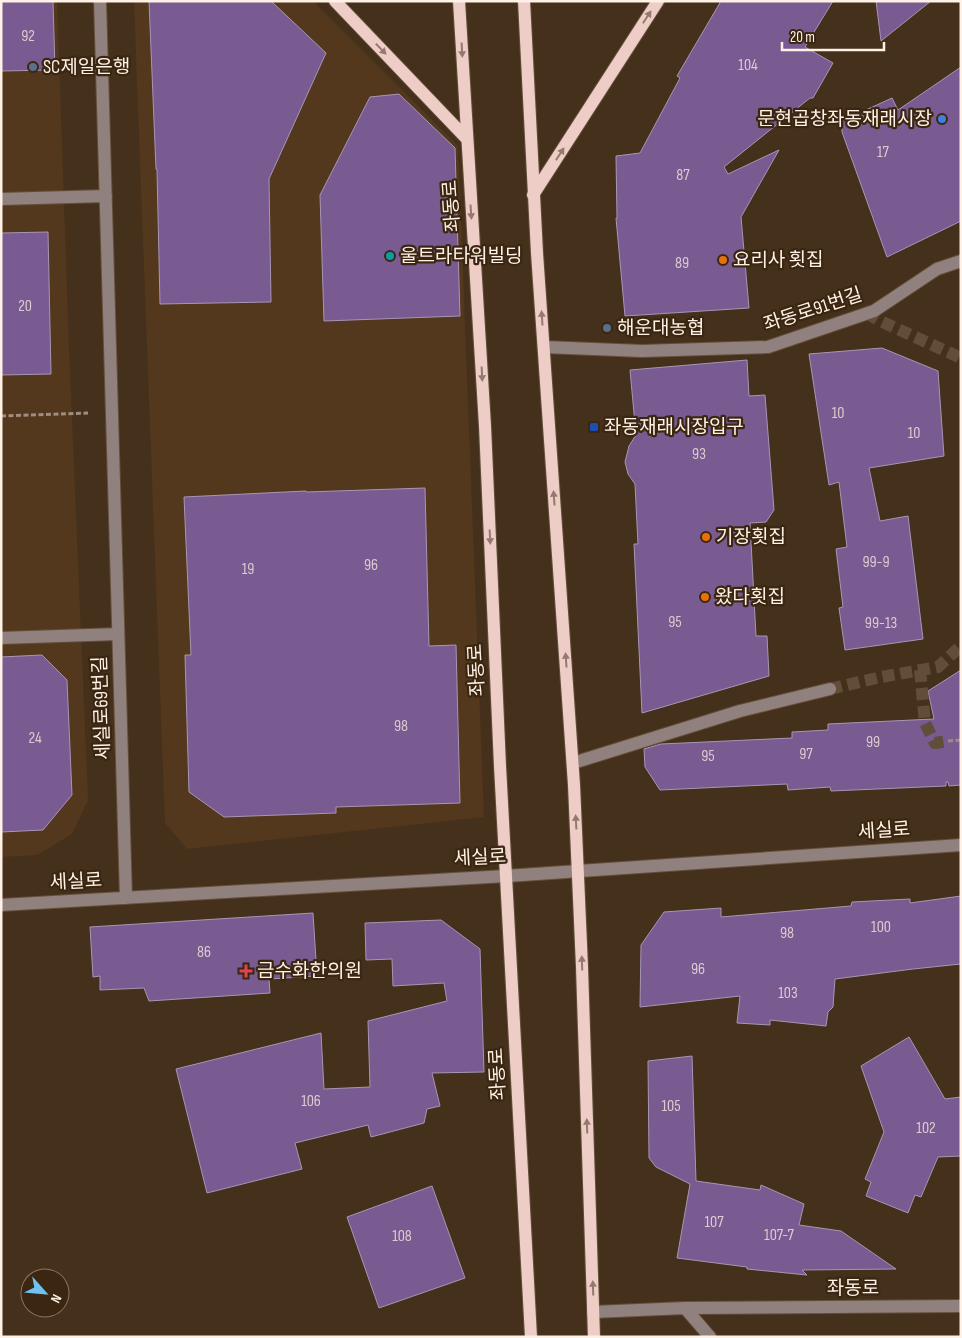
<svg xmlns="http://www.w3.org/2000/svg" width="962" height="1338" font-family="'Sofia Sans Condensed','Noto Sans KR',sans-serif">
	<rect width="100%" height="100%" fill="#45301b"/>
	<!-- built -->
	<path fill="#53381e" d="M1,1h56l12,348 19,451 -16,34 -35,21 -36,2z
		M134,1h179l145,145 26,671 -297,32 -22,-26z"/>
	<!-- building -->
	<path fill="#795a91" stroke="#a797b4" d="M1,1h52l2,69 -54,1z
		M149,1h122l55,52 -57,126 2,123 -111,2 -3,-135h-1z
		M721,1h112l-28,46 28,16 -20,35h-3l-86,69 4,7 51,-24 -38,67 8,91 -124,8 -9,-98h1l-1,-62 24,-3 40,-75 -3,-2z
		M876,1h55l-50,40z
		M961,67v154l-74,36 -45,-125v-11l50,-23 6,12z
		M399,94l56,54 5,168 -136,5 -4,-126 50,-98z
		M48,232l3,142 -50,1v-142z
		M882,348l56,23 6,85 -75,12 11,53 28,-5 15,123 -78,11 -6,-42 4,-1 -7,-58 11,-2 -8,-65 -10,3 -20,-131z
		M747,360l2,36 16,-1 9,115 -8,12 -16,1 6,113h11l2,40 -127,37 -8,-169h4l-3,-60 -7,-10 -3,-12 4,-16 7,-11 -6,-65z
		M425,488l4,158 27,-1 4,158 -124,4v6l-112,4 -35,-25 -4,-137h6l-7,-158 122,-6v1z
		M42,655l25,25 5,115 -29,35 -42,2v-175z
		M961,670v115l-12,1 -1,-4h-2v4l-115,5 -1,-4 -42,3 -1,-6 -127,6 -15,-23 -1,-18 17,-5 131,-6v-6l36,-2v-6l106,-5 -6,-28z
		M961,896v68l-48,5 -78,10 -2,28 -5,5 -2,14 -56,-6v5l-33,-2 3,-27 -100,11 1,-62 23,-33 57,-4v9l130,-11 1,-4 58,-3v4z
		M313,913l4,63 -48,3 1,14 -121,8 -5,-13 -44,2v-14l-7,1 -3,-50z
		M441,920l39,29 4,123 -52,1 8,33 -13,3 -3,14 -53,14 -3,-12 -73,18 7,26 -95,24 -31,-124 145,-36 3,56 46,-2 -2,-66 79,-20 -3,-18 -51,3 -1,-27 -26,1 -1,-37z
		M909,1037l36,62 16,-2v59l-23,1 -17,40 -6,-2 -7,18 -42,-17 5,-14 -6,-3 19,-47 -23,-66z
		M692,1056l4,125 64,9 1,-5 43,19 -5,21 42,6 55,38 -94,1 5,5 -60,-6v-2l-70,-9 13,-74 -34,-17 -7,-9 -1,-97z
		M432,1186l33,92 -86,30 -32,-91z"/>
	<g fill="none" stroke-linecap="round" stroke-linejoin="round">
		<!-- minor-tunnel -->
		<path stroke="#614d39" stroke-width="12" stroke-dasharray="12 6" stroke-linecap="butt" d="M867,313l11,7 83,38
			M920,670l5,53 10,20 13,-2
			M830,689l51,-12 57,-10 23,-21"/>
		<defs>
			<path id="minor" d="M100,1l26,897
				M1,199l105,-3
				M544,347l98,4 126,-4 106,-36 63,-42 24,-8
				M1,638l117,-4
				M573,763l167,-52 90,-22
				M1,905l505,-29 455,-31
				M685,1308l25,29
				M593,1312l92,-4 276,-2"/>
			<path id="major" d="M335,1l132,138
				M459,1l26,425 15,340 31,571
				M524,1l13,252 37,532 8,182 12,370
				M533,195l125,-194"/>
		</defs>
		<!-- minor casing -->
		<use href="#minor" stroke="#634f3b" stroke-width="14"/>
		<!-- major casing -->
		<use href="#major" stroke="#634f3b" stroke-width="14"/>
		<!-- path -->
		<path stroke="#9f8d7d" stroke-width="3" stroke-dasharray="5 2.5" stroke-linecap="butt" d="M1,416l87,-3
			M948,741l13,-1"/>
		<!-- minor -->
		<use href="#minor" stroke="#91817e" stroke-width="12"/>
		<!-- major -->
		<use href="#major" stroke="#edcdc6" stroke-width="12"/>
	</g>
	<!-- one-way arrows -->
	<defs><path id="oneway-solid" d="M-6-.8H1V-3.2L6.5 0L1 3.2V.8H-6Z" transform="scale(1.25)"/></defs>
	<g fill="#947a6c">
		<use href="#oneway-solid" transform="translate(647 17) rotate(-57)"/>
		<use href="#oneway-solid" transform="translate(381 49) rotate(46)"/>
		<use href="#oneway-solid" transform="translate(462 50) rotate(87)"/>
		<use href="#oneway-solid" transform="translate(560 154) rotate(-57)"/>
		<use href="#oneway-solid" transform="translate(471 212) rotate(86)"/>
		<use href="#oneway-solid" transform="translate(542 318) rotate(-94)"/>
		<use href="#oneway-solid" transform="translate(482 374) rotate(87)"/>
		<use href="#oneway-solid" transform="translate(554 498) rotate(-94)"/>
		<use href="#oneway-solid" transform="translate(490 537) rotate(87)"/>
		<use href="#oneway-solid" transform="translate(566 660) rotate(-94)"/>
		<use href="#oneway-solid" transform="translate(576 822) rotate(-93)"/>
		<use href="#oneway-solid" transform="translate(582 963) rotate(-92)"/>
		<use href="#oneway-solid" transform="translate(587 1126) rotate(-92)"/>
		<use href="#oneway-solid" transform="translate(593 1288) rotate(-92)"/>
	</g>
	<!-- markers -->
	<g fill="#5c6f8a" stroke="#3a2611" stroke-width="2">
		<circle cx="33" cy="67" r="5"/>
		<circle cx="607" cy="328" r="5"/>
	</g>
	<circle fill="#3f7fe0" stroke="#3a2611" stroke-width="2" cx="942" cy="119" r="5"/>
	<circle fill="#0f9aa8" stroke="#3a2611" stroke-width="2" cx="390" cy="256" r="5"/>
	<g fill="#e8710a" stroke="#3a2611" stroke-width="2">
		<circle cx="723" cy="260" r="5"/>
		<circle cx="706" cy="537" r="5"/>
		<circle cx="705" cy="597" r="5"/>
	</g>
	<rect fill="#1a4fb4" stroke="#3a2611" stroke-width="2" x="589" y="422" width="10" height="10" rx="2.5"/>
	<path fill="#e0444e" stroke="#3a2611" stroke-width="2" d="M243.5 963.5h5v5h5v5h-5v5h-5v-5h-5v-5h5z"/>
	<g text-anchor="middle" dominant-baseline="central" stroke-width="4.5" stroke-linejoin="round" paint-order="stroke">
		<!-- number labels -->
		<g font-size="16" fill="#decbd0">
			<text x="28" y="36">92</text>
			<text x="748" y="65">104</text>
			<text x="883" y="152">17</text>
			<text x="683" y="175">87</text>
			<text x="682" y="263">89</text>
			<text x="25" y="306">20</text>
			<text x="838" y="413">10</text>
			<text x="914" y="433">10</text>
			<text x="699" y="454">93</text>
			<text x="876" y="562">99-9</text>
			<text x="371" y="565">96</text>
			<text x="248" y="569">19</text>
			<text x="675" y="622">95</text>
			<text x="881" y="623">99-13</text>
			<text x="401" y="726">98</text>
			<text x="35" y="738">24</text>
			<text x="873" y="742">99</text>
			<text x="806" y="754">97</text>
			<text x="708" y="756">95</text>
			<text x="881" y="927">100</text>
			<text x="787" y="933">98</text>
			<text x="204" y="952">86</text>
			<text x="698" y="969">96</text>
			<text x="788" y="993">103</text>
			<text x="311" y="1101">106</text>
			<text x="671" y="1106">105</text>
			<text x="926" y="1128">102</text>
			<text x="714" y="1222">107</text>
			<text x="779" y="1235">107-7</text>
			<text x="402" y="1236">108</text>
		</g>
		<!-- poi labels -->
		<g font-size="19" fill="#fff1e5" stroke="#3a2611" text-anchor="start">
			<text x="43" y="67">SC제일은행</text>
			<text x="932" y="119" text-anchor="end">문현곱창좌동재래시장</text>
			<text x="400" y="256">울트라타워빌딩</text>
			<text x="733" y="260">요리사 횟집</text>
			<text x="617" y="328">해운대농협</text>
			<text x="604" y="427">좌동재래시장입구</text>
			<text x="716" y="537">기장횟집</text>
			<text x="715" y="597">왔다횟집</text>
			<text x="257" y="971">금수화한의원</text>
		</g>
		<!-- street labels -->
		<g font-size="19" fill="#fff1e5" stroke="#3a2611">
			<text transform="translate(452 206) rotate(-94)">좌동로</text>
			<text transform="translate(813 310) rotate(-18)">좌동로91번길</text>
			<text transform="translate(477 670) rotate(-93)">좌동로</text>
			<text transform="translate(102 708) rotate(-92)">세실로69번길</text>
			<text transform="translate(884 831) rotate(-4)">세실로</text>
			<text transform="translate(480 858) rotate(-3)">세실로</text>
			<text transform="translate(76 882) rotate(-3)">세실로</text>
			<text transform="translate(498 1074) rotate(-93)">좌동로</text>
			<text x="853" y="1288">좌동로</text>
		</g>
	</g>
	<!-- border -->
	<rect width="962" height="1338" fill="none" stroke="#fff1e5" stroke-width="5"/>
	<!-- north arrow -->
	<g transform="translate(45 1293) rotate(117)"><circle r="24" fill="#3a2611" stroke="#897766"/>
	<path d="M0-4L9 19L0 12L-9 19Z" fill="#6ec2f3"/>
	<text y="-8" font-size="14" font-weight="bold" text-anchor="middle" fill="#fff1e5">N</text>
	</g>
	<!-- scale -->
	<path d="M782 42v8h102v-8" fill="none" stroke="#fff1e5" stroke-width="2.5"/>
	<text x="790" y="42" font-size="15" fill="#fff1e5" stroke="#3a2611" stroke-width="4" paint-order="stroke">20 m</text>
</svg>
